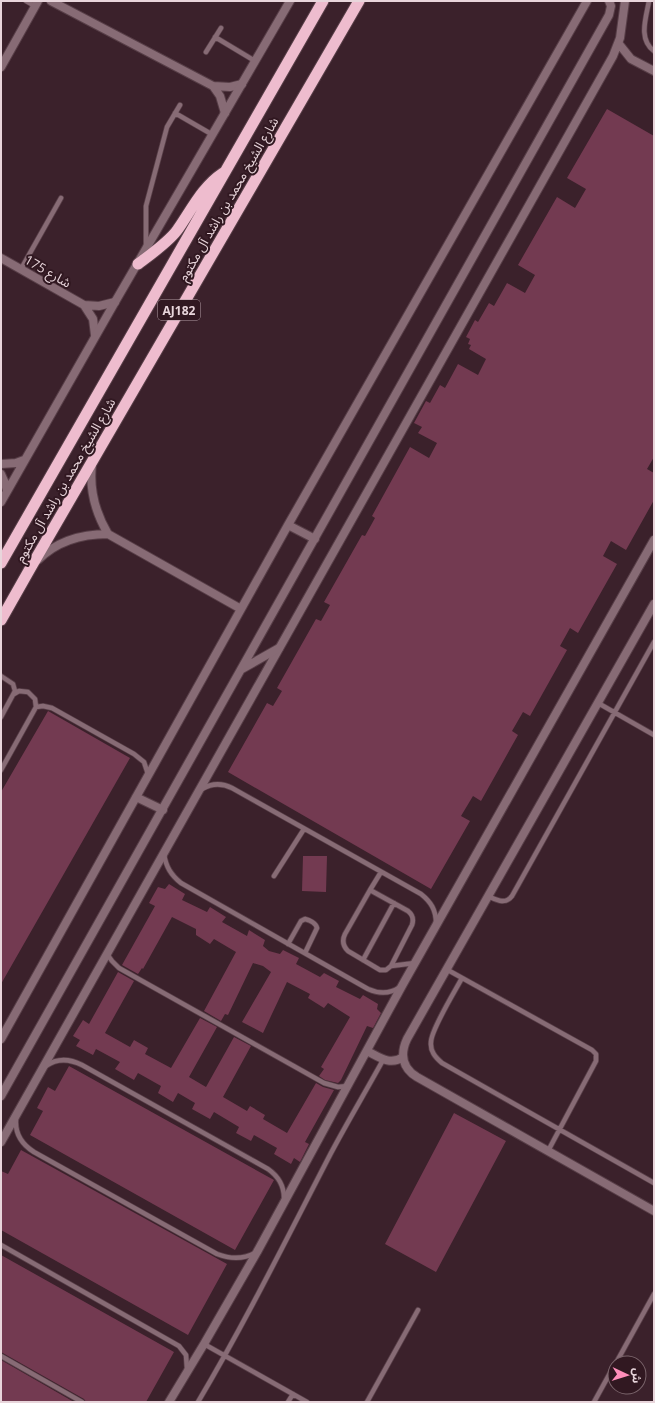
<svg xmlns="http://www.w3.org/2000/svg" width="655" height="1403" font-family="'Open Sans','Noto Sans Arabic',sans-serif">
	<rect width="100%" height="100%" fill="#3b212b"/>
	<!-- building -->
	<path fill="#733a51" d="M607,109l47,27v321l-7,12 7,4v27l-28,50 -15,-9 -8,15 14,8 -39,69 -8,-5 -10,18 7,4 -37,66 -7,-4 -11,19 6,4 -37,66 -8,-5 -12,20 9,5 -39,68 -203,-117 39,-69 6,3 9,-15 -5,-3 39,-69 5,2 9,-16 -6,-3 38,-67 3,1 10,-18 -3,-2 38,-69 19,11 8,-15 -19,-10 4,-6 -8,-4 12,-22 4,2 10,-18 5,3 13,-24 20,11 8,-16 -17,-10 2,-4 -3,-1 2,-5 -4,-2 9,-17 3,2 11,-19 5,3 13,-23 18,10 10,-18 -17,-10 39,-68 18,11 11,-19 -19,-11z
		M48,711l82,47 -129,226v-192z
		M303,856h24l-1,36 -24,-1z
		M169,884l16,10 -3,6 25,12 3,-5 16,10 -4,5 25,14 2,-6 16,10 -2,6 6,5 11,3 3,-4 16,8 -3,6 24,13 4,-4 15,8 -3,6 24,12 3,-4 15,9 -1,5 4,4 -8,15 -6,-2 -26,54 -3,3 -13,-3 -6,-4 5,-7 -3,-2 29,-50 -22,-14 -4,5 -16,-10 2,-4 -23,-12 -24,51 -21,-11 29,-50 -8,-6 -10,-3 -25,52 -3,-1 -4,7 -17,-10 32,-59 -22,-13 -4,5 -14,-9v-6l-24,-12 -29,52 -1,-1 -4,6 -16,-9 33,-59 -6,-3 9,-16 7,2z
		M118,972l16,9 -29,52 25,14 4,-7 14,8 -3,6 26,14 29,-50 17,9 -28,50 17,10 28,-50 17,9 -28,51 24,14 3,-5 15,9 -2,4 24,14 29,-50 7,4 11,3 -29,52 4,2 -9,18 -6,-4 -3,6 -17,-10 3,-6 -23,-13 -3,6 -15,-8 3,-6 -25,-15 -4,7 -18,-10 3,-6 -17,-10 -5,9 -15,-9 3,-7 -23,-13 -4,7 -19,-11 5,-7 -24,-13 -3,6 -17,-9 4,-6 -7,-4 10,-16 6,4z
		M69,1066l205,114 -39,70 -205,-115 13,-24 -6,-3 11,-21 7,4z
		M454,1113l52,28 -70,131 -51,-28z
		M21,1150l206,114 -39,71 -187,-105v-59l7,3z
		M1,1255l173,97 -28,50h-60l-2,-3 -83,-47z
		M1,1360l73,42h-73z"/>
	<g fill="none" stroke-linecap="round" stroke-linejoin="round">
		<defs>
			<path id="service" d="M26,1l9,5
				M649,1c-3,17 -11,38 5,50
				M215,37l40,24
				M206,52l15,-24
				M175,113l38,22
				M146,246v-40l21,-79 13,-22
				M21,269l40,-71
				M1,676l12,8 2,7 -14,26
				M598,703l56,32
				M36,707l7,-1 9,2 82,46 10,8 4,12
				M1,770l35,-63 -1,-8 -7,-7 -9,-1 -5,3
				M202,789c10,-6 20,-6 30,-1l189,106c10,8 15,16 15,29
				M164,854c2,13 7,21 17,29l187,106c11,5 22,5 32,-2
				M274,876l30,-47
				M370,890l11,-18
				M488,896c9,4 17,9 24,0l142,-254
				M288,944l13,-23 4,-2c4,1 11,4 12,9l-12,25
				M107,954l5,7 7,7 205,115 14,4 10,-1
				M363,960l31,-57
				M391,966l21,-41c2,-6 1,-10 -4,-14l-38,-21 -25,44c-3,6 -2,12 3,17l32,19h6l5,-4 24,-3
				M446,969l146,81 4,4v7l-48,90
				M462,978c-7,13 -31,52 -31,64 -1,9 4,15 11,21l212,120
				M46,1066c11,-8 24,-7 36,-1l186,104c10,7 16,16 16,29
				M16,1120c-1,14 7,25 18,32l183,102c13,5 25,6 38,-1
				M1,1245l178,101 7,9 1,14
				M204,1344l103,58
				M1,1356l81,46
				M616,1363l38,-69
				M198,1402c48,-81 90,-166 133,-249 17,-32 35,-62 52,-93
				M288,1402l5,-8
				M367,1402l51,-92
				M594,1402l21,-38"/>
			<path id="minor" d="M51,1l162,85 17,1 12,-3
				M619,44l12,15 23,12
				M1,67l37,-66
				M213,86l7,10 5,17
				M1,258l83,47 15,1 16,-4
				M84,305l9,14 2,16
				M654,604l-247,435c-7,15 -5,29 10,38l237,134
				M367,1051c12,6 23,15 36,6
				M1,1142l612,-1086 7,-18 5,-37
				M169,1402l35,-58 53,-92 146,-268 251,-444"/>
			<path id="tertiary" d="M1,464l15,-1 8,-3
				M92,464c-3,26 3,48 16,70l133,75
				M1,474l4,9 2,8
				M1,502l114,-200 175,-301
				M288,525l27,14
				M38,560c19,-19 44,-26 70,-26
				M242,669l37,-21
				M136,797l27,13
				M1,1039l287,-514 299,-524
				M1,1096l608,-1081 2,-9 -2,-5"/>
			<path id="trunk" d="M138,264c12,-9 32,-23 40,-35 14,-20 24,-42 45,-56
				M1,563l322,-562
				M1,620l30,-53 328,-566"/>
		</defs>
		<!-- service casing -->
		<use href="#service" stroke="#573e47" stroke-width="6"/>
		<!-- minor casing -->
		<use href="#minor" stroke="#573e47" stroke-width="10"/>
		<!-- tertiary casing -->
		<use href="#tertiary" stroke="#573e47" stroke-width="10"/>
		<!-- trunk casing -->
		<use href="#trunk" stroke="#573e47" stroke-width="13"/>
		<!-- service -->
		<use href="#service" stroke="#876b75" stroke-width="4.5"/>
		<!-- minor -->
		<use href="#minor" stroke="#876b75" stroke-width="8"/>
		<!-- tertiary -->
		<use href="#tertiary" stroke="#876b75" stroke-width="8"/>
		<!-- trunk -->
		<use href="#trunk" stroke="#eebcce" stroke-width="11"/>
	</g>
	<g text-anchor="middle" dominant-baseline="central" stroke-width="4" stroke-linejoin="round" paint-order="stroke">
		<!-- shield labels -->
		<rect fill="#311821" stroke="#b19ca3" stroke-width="1" x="158" y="300" width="42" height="20" rx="3"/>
		<g font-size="12" font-weight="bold" fill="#e8d5db">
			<text x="179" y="310">AJ182</text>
		</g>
		<!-- street labels -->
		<g font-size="13" fill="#e8d5db" stroke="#311821">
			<text transform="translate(228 199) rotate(-60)">شارع الشيخ محمد بن راشد آل مكتوم</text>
			<text transform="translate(48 271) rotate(30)">شارع 175</text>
			<text transform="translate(65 480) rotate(-60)">شارع الشيخ محمد بن راشد آل مكتوم</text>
		</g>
	</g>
	<!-- border -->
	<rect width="655" height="1403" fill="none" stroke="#e8d5db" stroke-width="4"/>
	<!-- north arrow -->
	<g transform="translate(627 1375) rotate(94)"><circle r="19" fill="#311821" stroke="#7a646b"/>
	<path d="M0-3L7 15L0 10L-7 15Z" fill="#ff8eba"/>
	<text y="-6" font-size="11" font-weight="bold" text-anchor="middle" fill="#e8d5db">ش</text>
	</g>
</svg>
